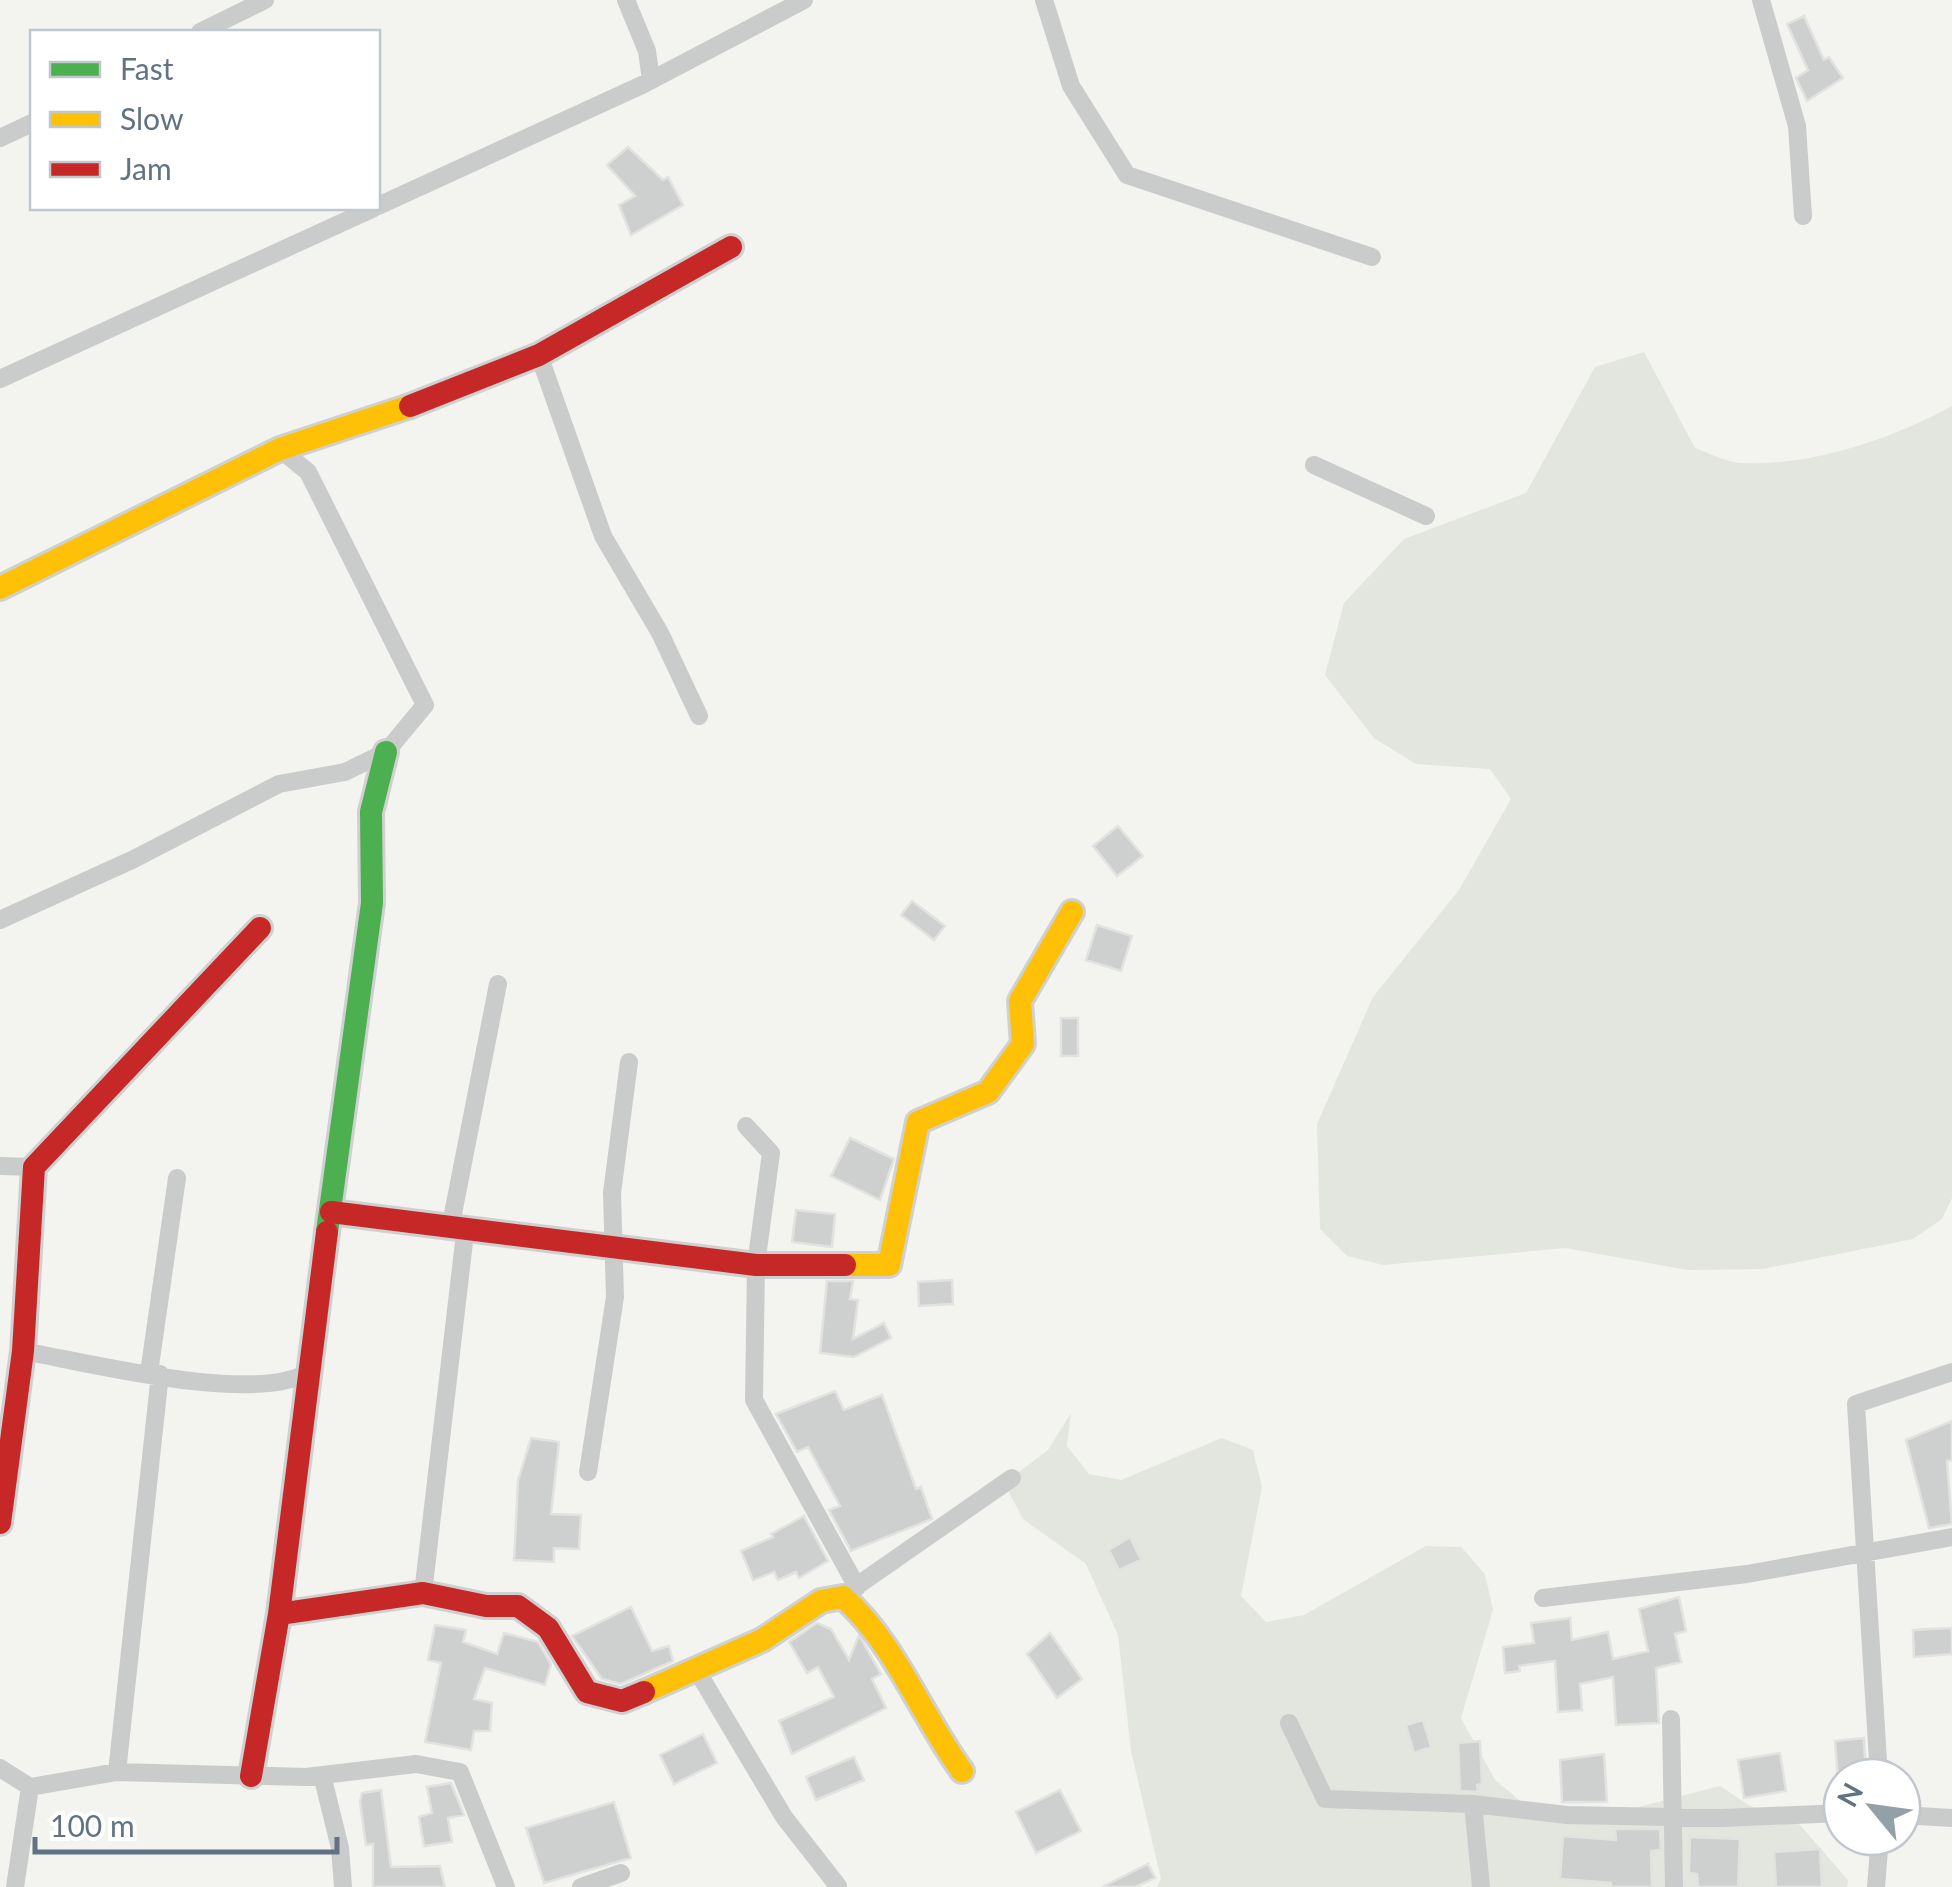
<svg xmlns="http://www.w3.org/2000/svg" width="1952" height="1887" font-family="Lato,sans-serif">
	<rect width="100%" height="100%" fill="#f3f3f0"/>
	<!-- green -->
	<path fill="#e2e6de" d="M1644,352l51,96c14,5 31,14 45,15 70,4 152,-24 212,-57v792l-10,21 -29,20 -150,30 -75,1 -123,-22 -182,17 -36,-9 -27,-27 -3,-105 56,-127 86,-107 52,-91 -21,-30 -74,-5 -42,-26 -49,-63 19,-72 60,-64 122,-46 69,-126z
		M1071,1413l-4,33 22,28 32,6 101,-42 31,12 9,37 -21,109 25,26 38,-7 122,-69 35,1 24,27 8,36 -32,108 34,62 28,23 65,17 132,-34 30,20 50,19 48,55 -1,7h-690l4,-8 -30,-128 -13,-116 -32,-71 -63,-45 -19,-36 44,-33z"/>
	<!-- building -->
	<path fill="#cecfcf" stroke="#e2e2e0" stroke-width="2.5" d="M1804,16l20,44 5,-3 14,21 -36,23 -11,-23 12,-8 -21,-46z
		M628,147l35,33 5,-3 15,28 -52,30 -12,-30 16,-9 -28,-31z
		M1118,826l25,30 -26,20 -24,-30z
		M912,901l33,25 -11,14 -33,-25z
		M1097,925l35,11 -11,35 -35,-11z
		M1061,1018h17v38h-17z
		M850,1138l44,21 -14,41 -49,-24z
		M796,1210l39,4 -3,33 -40,-5z
		M952,1280l1,24 -34,2 -1,-24z
		M827,1281h26l-3,18 8,1 -5,39 31,-16 7,15 -37,19 -34,-4z
		M835,1391l9,19 38,-15 34,94 5,-2 11,32 -81,32 -22,-41 11,-4 -32,-59 -11,5 -21,-38z
		M1952,1421v39l-5,1 5,63 -23,4 -23,-88z
		M531,1438l28,4 -8,72 30,1 -2,34 -25,-1v14l-40,-2 4,-79z
		M804,1516l24,45 -29,17 -3,-6 -18,8 -4,-8 -21,8 -12,-29 32,-14 -2,-3z
		M1130,1537l11,23 -22,10 -10,-20z
		M1679,1597l7,34 -11,3 6,28 -25,6 3,55 -43,2 -3,-48 -33,7 2,26 -24,2 -3,-51 -36,5 1,5 -15,2 -2,-26 31,-4 -3,-20 39,-5 2,22 36,-8 5,27 35,-8 -9,-42z
		M631,1607l21,44 17,-5 4,15 -52,23 -19,-5 -30,-43z
		M817,1623l14,6 18,31 10,-25 22,39 -9,5 14,29 -94,46 -13,-33 55,-24 -16,-30 -11,6 -18,-31z
		M435,1625l31,5 -3,12 34,12 7,-21 34,9 13,22 -6,21 -60,-17 -11,31 18,4 -2,28h-16l-3,19 -46,-8 16,-79 -13,-3z
		M1952,1628v26l-38,3 -1,-27z
		M1050,1633l32,46 -25,19 -30,-44z
		M1423,1720l8,27 -17,6 -8,-28z
		M703,1734l14,29 -43,21 -14,-29z
		M1864,1738l2,39h-28l-3,-36z
		M1480,1741l2,43 -5,1 1,7 -18,-1 -2,-48z
		M1780,1753l6,38 -42,7 -6,-38z
		M1604,1754l3,48h-45l-2,-42z
		M854,1757l10,23 -48,20 -10,-23z
		M451,1783l13,32 -16,3 4,24 -28,4 -5,-29 13,-4 -5,-26z
		M381,1790l10,77 49,-1 5,21h-72v-43l-7,1 -6,-43 2,-9z
		M1060,1790l21,41 -45,22 -20,-41z
		M614,1802l17,56 -87,25 -18,-55z
		M1615,1829h45l1,21 -10,1 1,36h-41v-4l-51,-4 3,-43 53,4z
		M1690,1837l50,2 -2,48h-40l-1,-13 -8,-1z
		M1820,1849l2,38h-46l-2,-35z
		M1148,1864l7,14 -20,9h-33z"/>
	<g fill="none" stroke-linecap="round" stroke-linejoin="round">
		<defs>
			<path id="fast" d="M327,1232l45,-329 -1,-91 15,-60"/>
			<path id="slow" d="M0,588l280,-139 130,-43
				M845,1265h44l29,-143 70,-30 35,-48 -3,-43 52,-89
				M644,1692l118,-52 59,-39 22,-4c52,46 78,118 119,174"/>
			<path id="jam" d="M410,406l129,-51 192,-108
				M331,1212l425,53h89
				M0,1523l23,-172 11,-184 226,-239
				M279,1614l144,-21 63,13h32l30,22 39,64 35,9 22,-9
				M251,1776l28,-162 48,-382"/>
		</defs>
		<!-- fast casing -->
		<use href="#fast" stroke="#cfd1d0" stroke-width="28"/>
		<!-- slow casing -->
		<use href="#slow" stroke="#cfd1d0" stroke-width="28"/>
		<!-- jam casing -->
		<use href="#jam" stroke="#cfd1d0" stroke-width="28"/>
		<!-- street -->
		<path stroke="#cacccc" stroke-width="18" d="M626,0l21,51 4,29
			M1044,0l27,86 56,89 245,82
			M1761,0l36,126 6,90
			M200,32l65,-32
			M0,138l32,-15
			M378,206l264,-121 162,-85
			M539,355l64,181 57,97 39,83
			M0,379l374,-171
			M1314,465l112,51
			M0,920l134,-61 145,-75 66,-12 41,-20 39,-47 -117,-233 -28,-23
			M746,1126l25,27 -15,112 -2,135 103,187
			M0,1166l34,1
			M451,1224l47,-240
			M23,1351c66,12 228,53 284,22
			M149,1373l28,-195
			M588,1472l27,-175 -3,-104 17,-131
			M848,1592l164,-114
			M423,1593l43,-368
			M1543,1598l204,-24 205,-37
			M696,1669l88,148 54,69
			M1671,1719l3,168
			M1289,1723l36,76 148,5 94,11 155,3 120,-5
			M0,1768l30,19 -15,100
			M117,1772l43,-398
			M322,1775l18,73 3,39
			M1879,1777l-23,-373 96,-32
			M30,1787l87,-15 189,5 110,-13 44,8 46,115
			M1473,1804l8,83
			M1902,1815l50,3
			M581,1887l40,-14
			M1876,1887l4,-50"/>
		<!-- fast -->
		<use href="#fast" stroke="#4caf50" stroke-width="22"/>
		<!-- slow -->
		<use href="#slow" stroke="#ffc107" stroke-width="22"/>
		<!-- jam -->
		<use href="#jam" stroke="#c62828" stroke-width="22"/>
	</g>
	<!-- legend -->
	<rect x="30" y="30" width="350" height="180" fill="#ffffff" stroke="#c0c7cd" stroke-width="2.5"/>
	<rect x="50" y="62" width="50" height="15" fill="#4caf50" stroke="#c0c7cd" stroke-width="2.5"/>
	<text x="120" y="80" font-size="30" fill="#617382">Fast</text>
	<rect x="50" y="112" width="50" height="15" fill="#ffc107" stroke="#c0c7cd" stroke-width="2.5"/>
	<text x="120" y="130" font-size="30" fill="#617382">Slow</text>
	<rect x="50" y="162" width="50" height="15" fill="#c62828" stroke="#c0c7cd" stroke-width="2.5"/>
	<text x="120" y="180" font-size="30" fill="#617382">Jam</text>
	<!-- north arrow -->
	<g transform="translate(1872 1807) rotate(299)"><circle r="48" fill="#ffffff" stroke="#c0c7cd" stroke-width="2.5"/>
	<path d="M0-8L18 38L0 25L-18 38Z" fill="#94a0a8"/>
	<text y="-15" font-size="28" font-weight="bold" text-anchor="middle" fill="#617382">N</text>
	</g>
	<!-- scale -->
	<path d="M35 1837v15h302v-15" fill="none" stroke="#617382" stroke-width="5"/>
	<text x="50" y="1837" font-size="30" fill="#617382" stroke="#ffffff" stroke-width="8" paint-order="stroke">100 m</text>
</svg>
